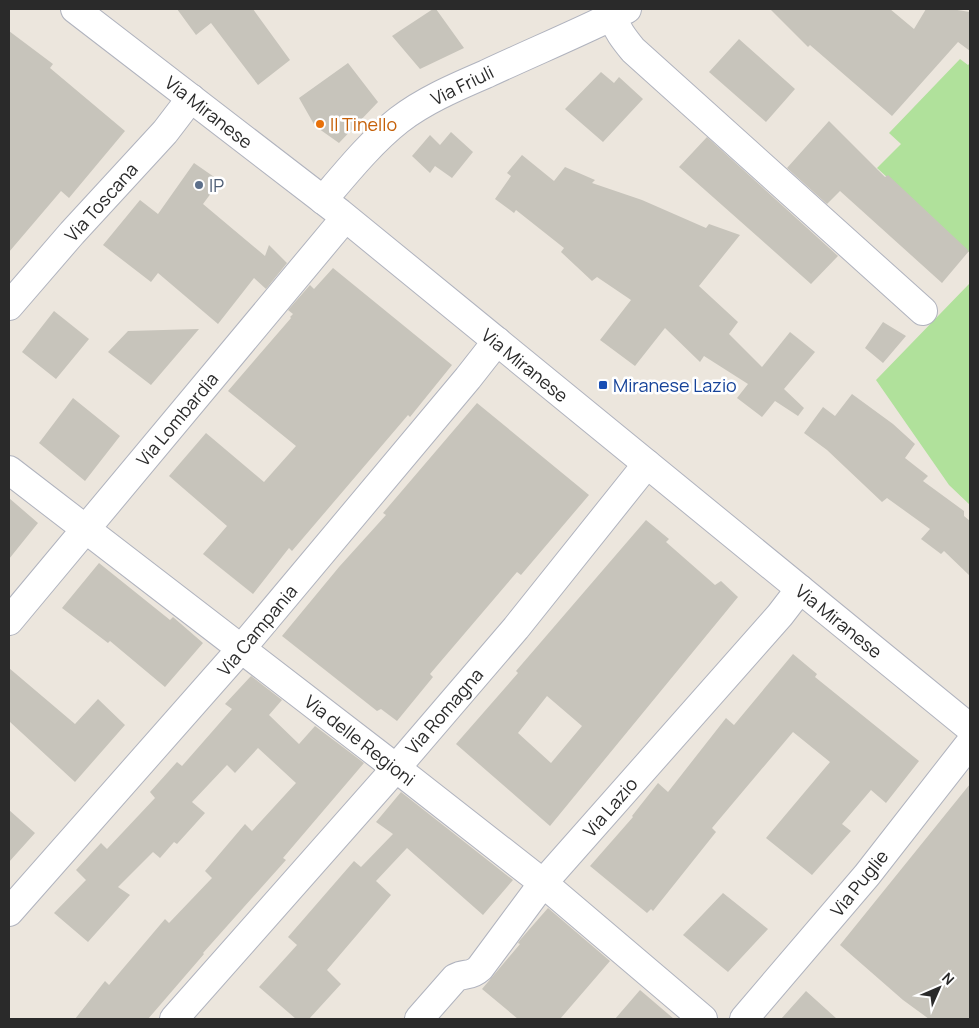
<svg xmlns="http://www.w3.org/2000/svg" width="979" height="1028" font-family="Manrope,sans-serif">
	<rect width="100%" height="100%" fill="#ece6dd"/>
	<!-- green -->
	<path fill="#b0e19b" d="M960,59l8,6 2,-2v190l-93,-85 24,-24 -12,-11z
		M970,283v222l-21,-20 -73,-105z"/>
	<!-- building -->
	<path fill="#c7c4bb" fill-rule="evenodd" d="M177,9h76l37,51 -32,25 -47,-62 -15,12z
		M433,9h3l28,39 -44,21 -28,-33z
		M770,9h120l24,20 12,-20h25l19,3v39l-12,-9 -66,74 -82,-71 -2,2z
		M9,31l44,33 -3,4 75,63 -56,67 -8,-7 -52,61z
		M739,39l56,50 -29,33 -57,-50z
		M348,63l30,39 -39,41 -24,-17 -16,-28z
		M601,72l13,11 5,-6 24,22 -40,43 -38,-33z
		M829,121l56,56 3,-2 81,76 -27,32 -102,-92 -13,13 -40,-36z
		M451,132l22,20 -21,26 -17,-12 -5,7 -18,-17 18,-21 10,10z
		M707,137l131,119 -27,28 -132,-117z
		M522,155l32,26 11,-14 30,13 -3,3 50,17 64,28 3,-4 31,11 -41,51 39,36 -9,12 33,33 28,-35 25,20 -31,37 20,19 -6,8 -23,-15 -13,16 -25,-19 11,-14 -44,-28 -4,6 -35,-34 -30,38 -35,-26 31,-40 -34,-23 -5,4 -31,-29 3,-4 -48,-38 -2,3 -19,-14 16,-23 -4,-3z
		M194,163l26,18 -17,23 62,52 4,-11 18,18 -21,26 -12,-11 -36,46 -60,-51 -7,9 -48,-37 37,-45 18,14z
		M333,268l119,97 -42,52 -2,-2 -116,136 -3,-3 -36,46 -50,-40 24,-28 -58,-50 37,-43 58,49 32,-36 -68,-55 63,-73 -1,-1 3,-3 -5,-4 22,-25 4,4z
		M54,311l35,28 -33,40 -34,-27z
		M883,322l23,14 -23,27 -18,-15z
		M199,329l-48,56 -43,-33 20,-21z
		M852,394l41,30 22,20 -10,14 23,18 -5,5 41,30v5l6,5v55l-26,-25 -3,3 -20,-15 9,-10 -43,-31 -5,4 -55,-52 -23,-17 19,-26 12,9z
		M73,398l47,38 -35,45 -46,-38z
		M477,403l112,92 -68,80 -4,-3 -87,102 3,3 -36,44 -16,-12 -4,2 -95,-75 57,-69 47,-52 -3,-2z
		M9,498l29,25 -29,36z
		M646,520l23,19 -3,3 49,43 6,-4 17,16 -188,229 -94,-82 62,-71 -2,-2zM547,696l35,30 -31,37 -33,-30z
		M99,563l71,57 3,-3 30,26 -38,44 -55,-46 -2,2 -46,-35z
		M793,654l24,20 -2,3 104,84 -33,42 -15,-13 -29,34 9,7 -39,44 -46,-37 64,-76 -37,-30 -81,96 4,4 -63,79 -2,-2 -4,4 -57,-47 43,-49 -1,-1 26,-33 10,9 58,-74 8,7z
		M9,668l66,56 23,-25 27,26 -50,57 -66,-61z
		M251,676l31,24 -13,15 30,29 16,-18 49,37 -81,95 3,2 -83,93 1,1 -56,65h-73l30,-38 4,4 56,-66 4,4 43,-45 -7,-7 40,-47 7,7 44,-48 -38,-35 -23,25 -8,-8 -35,37 13,11 -28,31 -3,-2 -14,16 -7,-6 -35,35 12,8 -42,47 -34,-29 32,-33 -10,-10 25,-27 6,6 48,-51 -5,-6 27,-30 5,4 50,-57 -7,-5z
		M970,784v235h-41l-26,-19 -63,-55z
		M401,792l112,88 -30,35 -76,-67 -31,33 15,14 -64,75 14,14 -32,35h-13l-37,-32 38,-42 -9,-8 66,-76 7,6 32,-33 -17,-12z
		M9,810l26,23 -26,29z
		M723,893l45,36 -40,43 -45,-37z
		M548,908l62,53 -50,58h-42l-36,-30 38,-45 -2,-1 2,-3z
		M640,990l34,29h-59z
		M806,991l31,28h-56z"/>
	<g fill="none" stroke-linecap="round" stroke-linejoin="round">
		<defs>
			<path id="minor" d="M612,16c5,14 12,23 21,34l290,261
				M323,200c23,-27 48,-58 76,-80 26,-20 57,-33 87,-46 47,-22 95,-42 141,-65
				M9,306l63,-73 93,-101 26,-34
				M9,470l387,298 147,115 160,136
				M9,621l336,-403
				M9,912l232,-263 227,-271 29,-37
				M174,1019l222,-251 120,-140 131,-164
				M419,1019l36,-41c11,-6 14,0 25,-10l63,-85 237,-268 20,-26
				M744,1019l123,-144 103,-132"/>
			<path id="tertiary" d="M75,9l265,204 630,515"/>
		</defs>
		<!-- minor casing -->
		<use href="#minor" stroke="#b0b3be" stroke-width="30"/>
		<!-- tertiary casing -->
		<use href="#tertiary" stroke="#b0b3be" stroke-width="30"/>
		<!-- minor -->
		<use href="#minor" stroke="#fff" stroke-width="28"/>
		<!-- tertiary -->
		<use href="#tertiary" stroke="#fff" stroke-width="28"/>
	</g>
	<!-- markers -->
	<circle fill="#e8710a" stroke="#fff" stroke-width="2" cx="320" cy="124" r="5"/>
	<circle fill="#5c6f8a" stroke="#fff" stroke-width="2" cx="199" cy="185" r="5"/>
	<rect fill="#1a4fb4" stroke="#fff" stroke-width="2" x="598" y="380" width="10" height="10" rx="2.5"/>
	<g text-anchor="middle" dominant-baseline="central" stroke-width="5" stroke-linejoin="round" paint-order="stroke">
		<!-- street labels -->
		<g font-size="18" fill="#2a2a2a" stroke="#fff">
			<text transform="translate(462 85) rotate(-26)">Via Friuli</text>
			<text transform="translate(209 112) rotate(38)">Via Miranese</text>
			<text transform="translate(101 202) rotate(-48)">Via Toscana</text>
			<text transform="translate(525 365) rotate(39)">Via Miranese</text>
			<text transform="translate(177 419) rotate(-50)">Via Lombardia</text>
			<text transform="translate(839 621) rotate(39)">Via Miranese</text>
			<text transform="translate(257 630) rotate(-50)">Via Campania</text>
			<text transform="translate(444 711) rotate(-49)">Via Romagna</text>
			<text transform="translate(360 740) rotate(38)">Via delle Regioni</text>
			<text transform="translate(610 807) rotate(-49)">Via Lazio</text>
			<text transform="translate(859 883) rotate(-51)">Via Puglie</text>
		</g>
		<!-- food labels -->
		<g font-size="18" fill="#c56008" stroke="#fff" text-anchor="start">
			<text x="330" y="124">Il Tinello</text>
		</g>
		<!-- service labels -->
		<g font-size="18" fill="#4e5e75" stroke="#fff" text-anchor="start">
			<text x="209" y="185">IP</text>
		</g>
		<!-- transit labels -->
		<g font-size="18" fill="#164399" stroke="#fff" text-anchor="start">
			<text x="613" y="385">Miranese Lazio</text>
		</g>
	</g>
	<!-- border -->
	<rect width="979" height="1028" fill="none" stroke="#2a2a2a" stroke-width="20"/>
	<!-- north arrow -->
	<g transform="translate(939 988) rotate(45)" stroke="#ffffff" stroke-width="4" paint-order="stroke">
	<path d="M0-4L9 19L0 12L-9 19Z" fill="#2a2a2a"/>
	<text y="-8" font-size="14" font-weight="bold" text-anchor="middle" fill="#2a2a2a">N</text>
	</g>
</svg>
